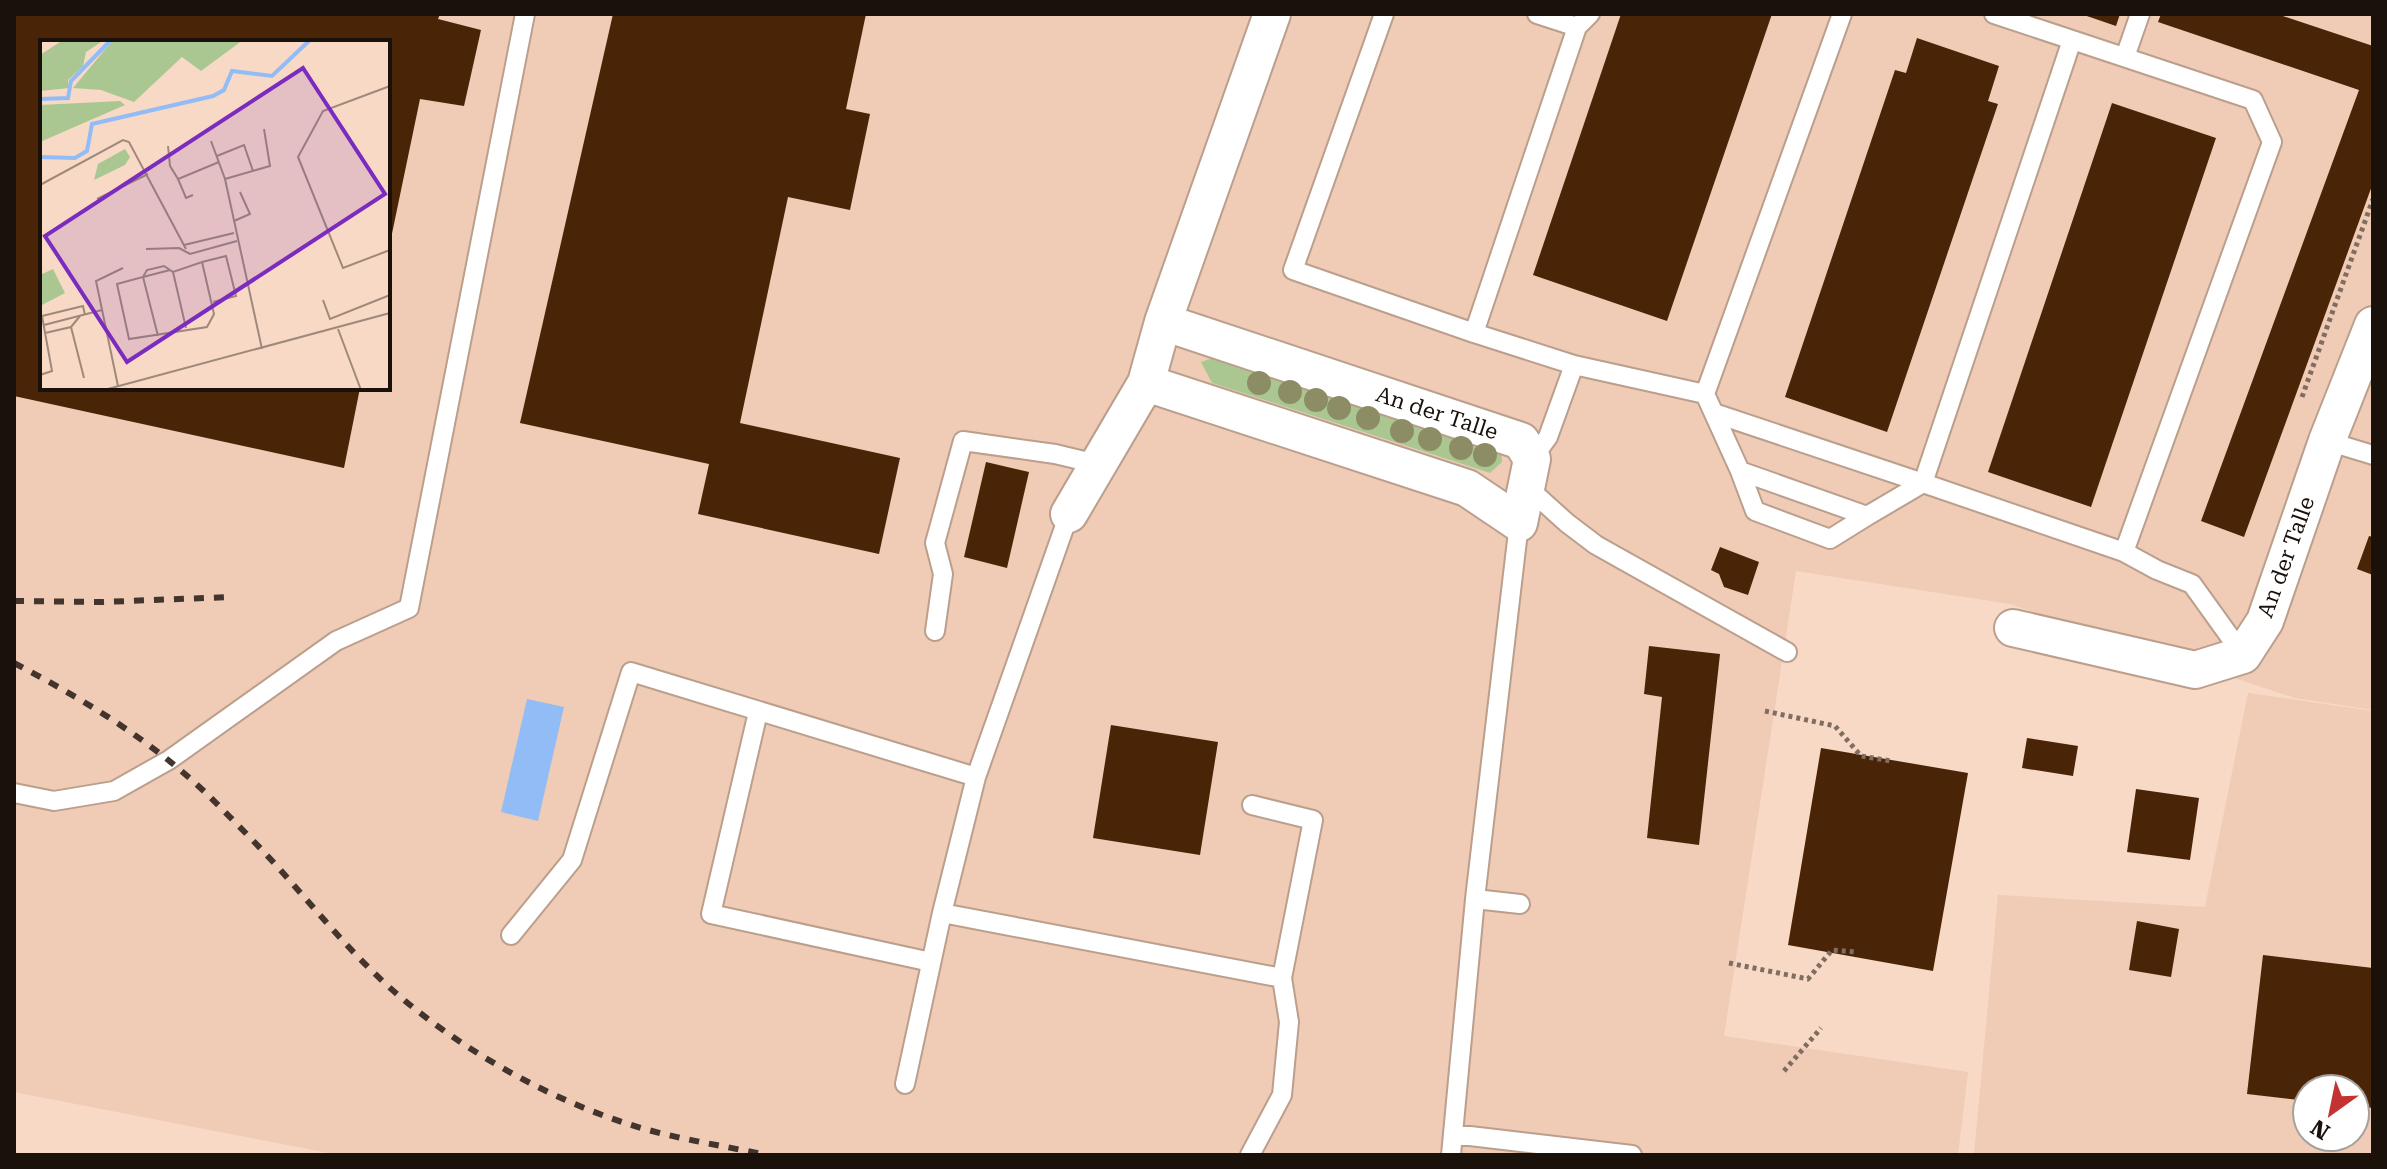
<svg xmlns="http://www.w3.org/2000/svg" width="2387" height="1169" font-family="'Roboto Serif',serif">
	<rect width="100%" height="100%" fill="#f7d9c6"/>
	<!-- built -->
	<path fill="#f0cbb5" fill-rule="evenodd" d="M14,14h2359v696l-78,-12 -285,-94 -214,-33 -72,465 244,36 -10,83h-1619l-325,-63zM42,42h346v346h-346zM1212,383l290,79 -12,11z
		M2248,693l125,18v444h-399l24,-260 207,12zM2307,1089h48v48h-48z"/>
	<!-- green -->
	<path fill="#aac792" d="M1221,355l280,91 1,16 -12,11 -278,-90 -11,-21z"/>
	<!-- water -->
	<path fill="#92bcf5" d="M527,699l37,8 -26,114 -37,-9z"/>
	<!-- building -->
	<path fill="#4a2406" d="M14,14h426l-2,5 43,11 -17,76 -44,-7 -31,149 -1,-206h-346v346h318l-16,80 -330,-72z
		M613,14h253l-20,95 24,5 -20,96 -62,-13 -48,226 160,35 -21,96 -181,-40 11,-50 -189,-41z
		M1621,14h151l-105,307 -134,-46z
		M2081,14h39l-4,12z
		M2161,14h116l96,32v137l-129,354 -43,-16 158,-431 -201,-68z
		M1917,38l82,28 -11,35 10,3 -111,328 -102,-35 110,-327 11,3z
		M2112,103l104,35 -125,369 -103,-35z
		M986,462l43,10 -22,96 -43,-11z
		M2369,536l4,1v38l-16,-6z
		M1720,547l39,15 -11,33 -24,-8 -5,-13 -8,-4z
		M1649,646l71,8 -21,191 -52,-7 15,-141 -18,-3z
		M1111,725l107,17 -18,113 -107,-17z
		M2027,738l51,8 -5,30 -51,-8z
		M1821,748l147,25 -35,198 -145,-26z
		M2136,789l63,9 -9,62 -63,-8z
		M2137,921l42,8 -8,48 -42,-7z
		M2263,955l110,13v140l-18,-2v-17h-48v12l-60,-7z"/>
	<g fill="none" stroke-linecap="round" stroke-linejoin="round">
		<defs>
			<path id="lane" d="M1384,14l-91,256 181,63
				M1537,14l40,13
				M1590,14l-13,13 -103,306 100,32 131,29 35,77 127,45 56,-33 201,69 148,-410 -19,-42 -259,-86
				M2125,57l15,-43
				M1705,394l137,-380
				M1714,413l209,70 149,-443
				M2327,441l46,14
				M1532,459l16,-22 26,-72
				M1740,471l15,40 75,28 37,-23
				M1527,487l40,36 29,22 191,107
				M2124,552l33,18 35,14 51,71
				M935,631l8,-57 -8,-31 28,-102 92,13 42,10
				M758,712l-47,202 220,48
				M14,793l40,8 60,-10 55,-31 167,-119 73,-33 116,-594
				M1475,899l45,5
				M942,913l340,65 31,-158 -61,-15
				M511,935l61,-75 59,-188 345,105
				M905,1084l37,-171 34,-136 93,-263
				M1453,1134l179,21
				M1250,1155l32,-60 7,-73 -7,-44
				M1451,1155l24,-256 44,-376"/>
			<path id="street" d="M1146,383l321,105 52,35 13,-64 -11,-18 -358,-119
				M1069,514l77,-131 17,-61 109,-308
				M2013,628l182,42 48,-15 22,-34 62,-180 46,-116"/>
		</defs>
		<!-- lane casing -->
		<use href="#lane" stroke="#bb9f8d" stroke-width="22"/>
		<!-- street casing -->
		<use href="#street" stroke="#bb9f8d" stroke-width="40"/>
		<!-- path -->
		<path stroke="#806d61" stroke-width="5" stroke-dasharray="4 4" stroke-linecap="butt" d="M2302,397l71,-198
			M1765,711l70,15 26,30 30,5
			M1729,963l79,16 24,-29 24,2
			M1784,1071l37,-43"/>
		<!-- lane -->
		<use href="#lane" stroke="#fff" stroke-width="18"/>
		<!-- street -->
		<use href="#street" stroke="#fff" stroke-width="36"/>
		<!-- rail -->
		<path stroke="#43352d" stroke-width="6" stroke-dasharray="10 10" stroke-linecap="butt" d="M14,601l88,1 128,-5
			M14,663c69,36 137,77 194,132 28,28 57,57 83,87 36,41 71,83 113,118 64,53 142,97 221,123 45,15 95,22 141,32"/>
	</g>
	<!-- trees -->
	<g fill="#8c8d65">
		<circle cx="1259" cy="383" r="12"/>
		<circle cx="1290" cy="392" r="12"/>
		<circle cx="1316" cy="400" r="12"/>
		<circle cx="1339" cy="408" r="12"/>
		<circle cx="1368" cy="418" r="12"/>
		<circle cx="1402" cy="431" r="12"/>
		<circle cx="1430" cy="439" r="12"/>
		<circle cx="1461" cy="448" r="12"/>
		<circle cx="1485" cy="455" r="12"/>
	</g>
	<g text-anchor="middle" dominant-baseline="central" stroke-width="8" stroke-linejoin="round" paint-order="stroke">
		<!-- street labels -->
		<g font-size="22" fill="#1b110b" stroke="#fff">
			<text transform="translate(1437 413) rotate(18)">An der Talle</text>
			<text transform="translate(2286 557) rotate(-70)">An der Talle</text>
		</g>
	</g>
	<!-- overview -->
	<g transform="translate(40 40)">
		<rect width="350" height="350" fill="#f7d9c6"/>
		<path d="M23,0h41l-18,12 -3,14 -15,14 1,8 -29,3v-36zM73,0h130l-42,31 -19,-14 -48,45 -33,-12 -28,-2zM80,61l5,4 -85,37v-37zM85,109l5,8 -5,8 -31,15 4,-16zM13,229l12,24 -25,13v-31z" fill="#aac792"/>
		<path fill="none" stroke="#92bcf5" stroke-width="4" d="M0,59l28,-1 3,-17 40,-41M0,117l35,1 12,-7 5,-27 121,-28 11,-6 8,-19 40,5 38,-36"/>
		<path fill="none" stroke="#9f897b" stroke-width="2" d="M350,46l-67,25 -25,46 45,111 47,-18M171,101l14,38 37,170M128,106l2,20 8,13M177,116l27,-11 9,26M185,139l45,-13 -6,-37M0,145l83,-45 6,2 57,107M153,155l-7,3 -8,-19 41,-17M57,159l51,-25M194,181l16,-7 -10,-22M144,205l50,-12M106,209l33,-1 11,6 47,-13M162,222l12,52 -7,13 -78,12 -12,-55 26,-7 4,-7 17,-4 9,6zM162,222l24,-6 10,40 -23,6M133,232l13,56M283,260l7,19 60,-24M4,285l58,-15M31,287l13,51M298,289l23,61M5,293l26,-6 9,-11M118,296l-15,-59 27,-7M0,335l12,-4 -10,-55 41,-10 2,9M78,346l-22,-105 27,-13M64,350l286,-77"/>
		<path fill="#7b2cbf" fill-opacity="0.15" stroke="#7b2cbf" stroke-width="4" d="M263,28l82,126 -258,168 -82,-126z"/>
		<rect width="350" height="350" fill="none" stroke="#1b110b" stroke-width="4"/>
	</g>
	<!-- border -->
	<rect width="2387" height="1169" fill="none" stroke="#1b110b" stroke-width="32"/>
	<!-- north arrow -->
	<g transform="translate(2331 1113) rotate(213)"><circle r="38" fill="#ffffff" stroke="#a4a09d" stroke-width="2"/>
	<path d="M0-6L14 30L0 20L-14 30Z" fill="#c23332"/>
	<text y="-12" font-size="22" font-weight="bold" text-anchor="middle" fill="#1b110b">N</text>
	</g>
</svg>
